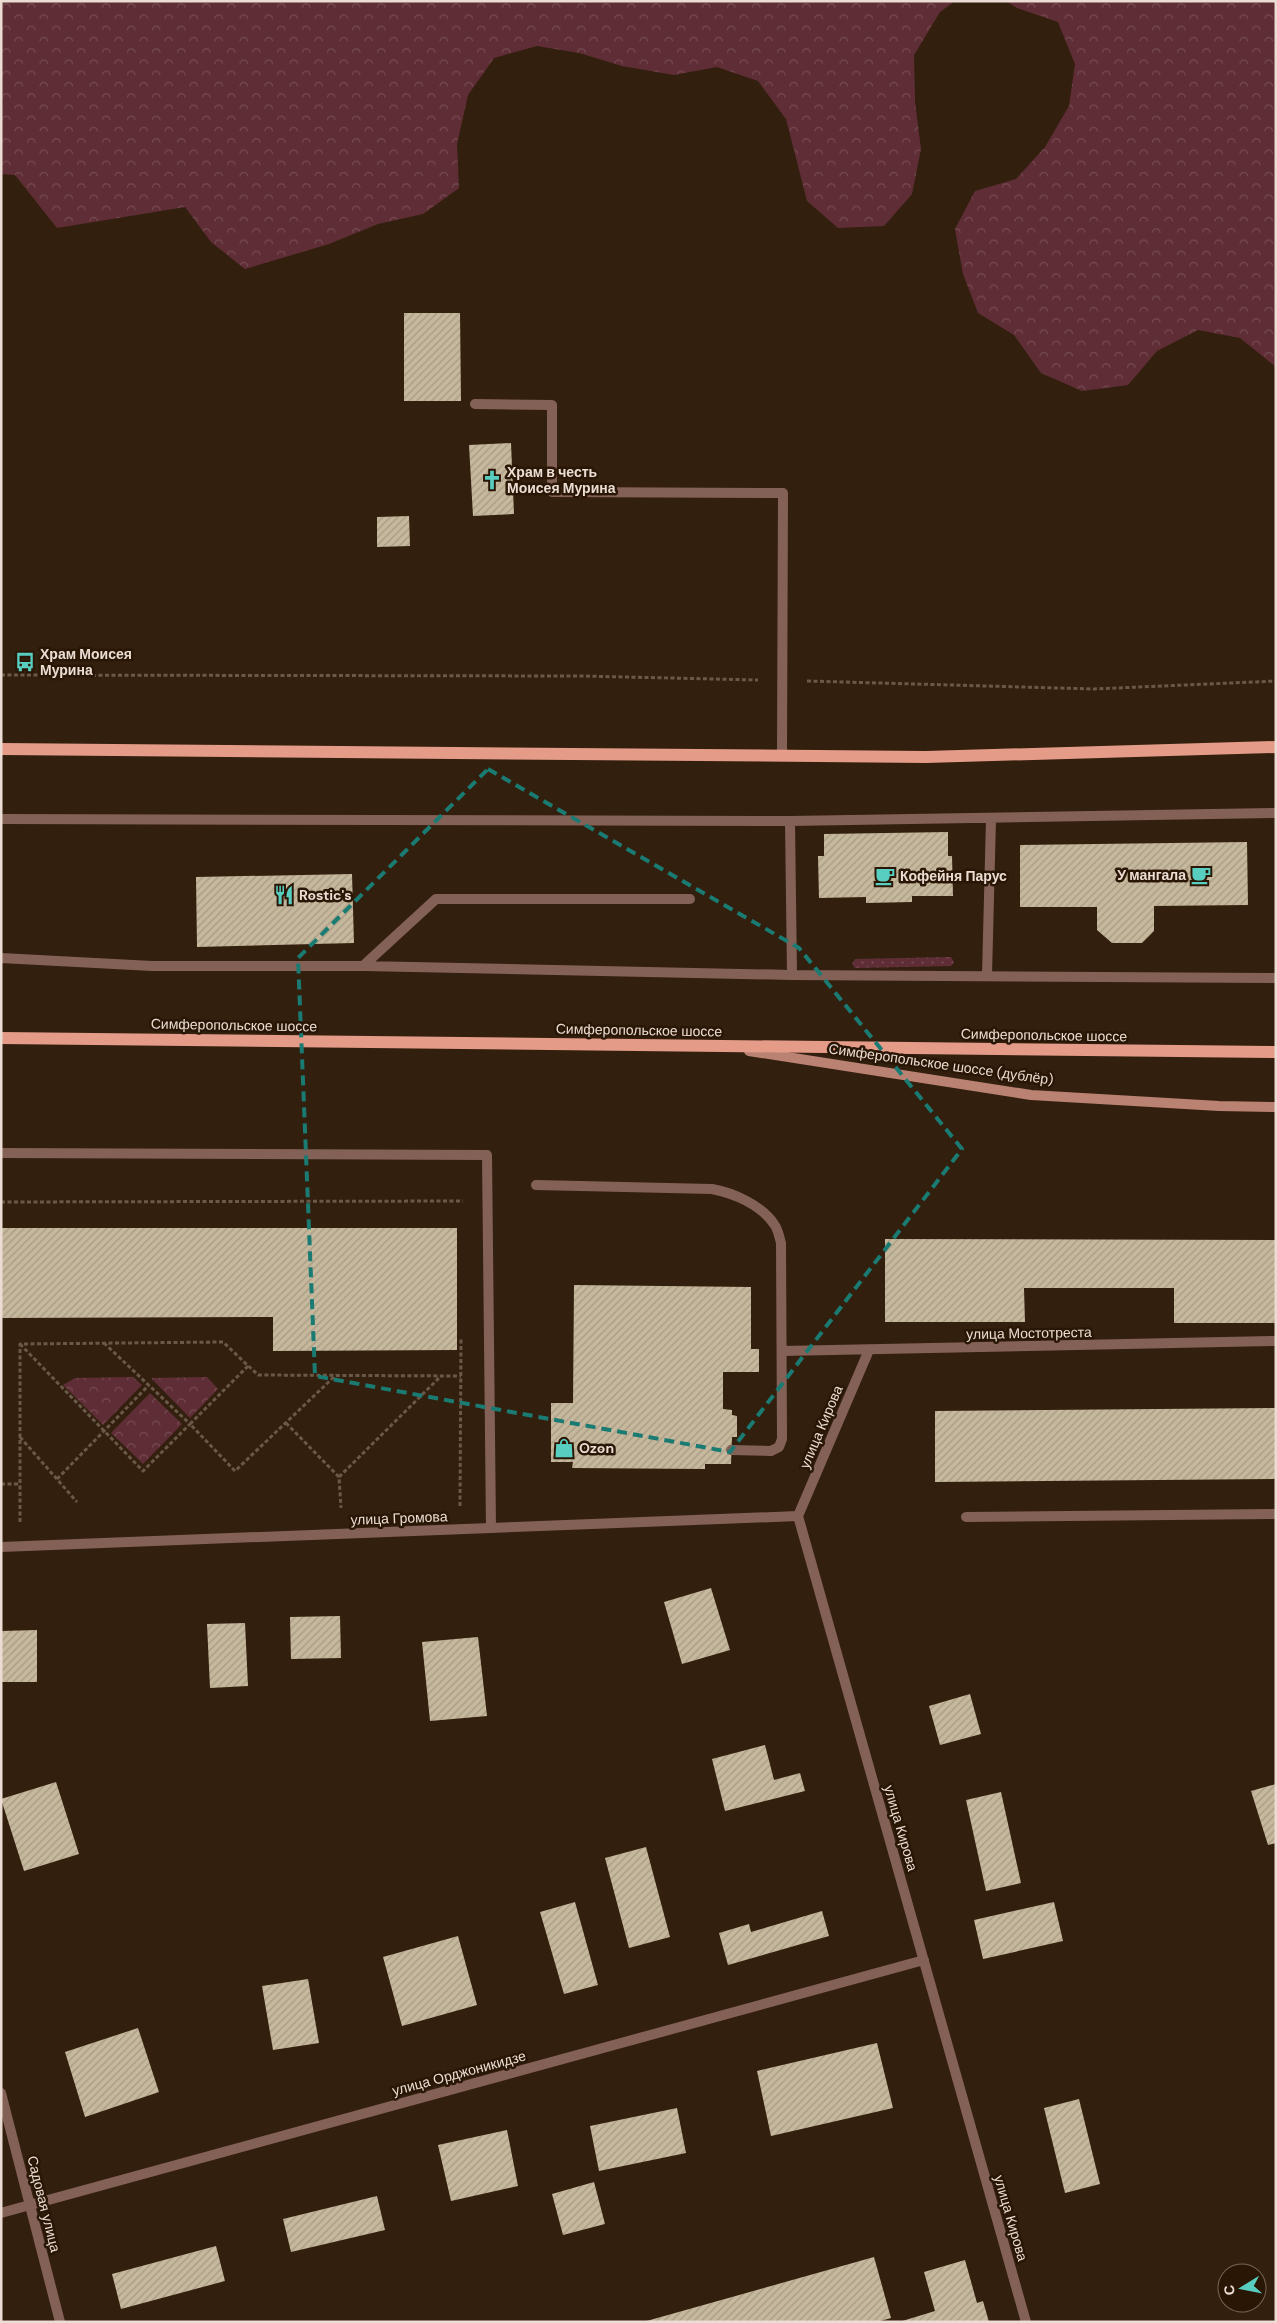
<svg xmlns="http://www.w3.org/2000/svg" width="1277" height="2323" font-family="'DM Sans',sans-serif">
	<defs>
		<pattern id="grass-dots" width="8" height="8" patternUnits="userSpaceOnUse" patternTransform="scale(1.25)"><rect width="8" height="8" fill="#5f2d36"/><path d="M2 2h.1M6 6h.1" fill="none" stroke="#764b52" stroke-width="1.8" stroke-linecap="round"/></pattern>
		<pattern id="forest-crowns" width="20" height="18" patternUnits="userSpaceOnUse" patternTransform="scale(1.25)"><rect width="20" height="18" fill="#5f2d36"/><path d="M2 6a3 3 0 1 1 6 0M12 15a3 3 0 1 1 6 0" fill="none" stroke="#764b52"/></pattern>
		<pattern id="building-hatch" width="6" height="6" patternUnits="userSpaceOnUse" patternTransform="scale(1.25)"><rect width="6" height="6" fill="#c6b89c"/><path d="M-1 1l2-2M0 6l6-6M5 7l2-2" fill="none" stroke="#a69a85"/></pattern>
	</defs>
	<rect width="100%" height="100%" fill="#331f0e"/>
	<!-- grass -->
	<path fill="url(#grass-dots)" d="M951,957l3,5 -3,4 -96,2 -3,-4 3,-5z"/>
	<!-- forest -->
	<path fill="url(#forest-crowns)" d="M1,1h954l-15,11 -26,43 1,47 6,47 -9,45 -28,32 -46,2 -31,-27 -21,-82 -28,-38 -41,-14 -43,8 -52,-9 -43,-13 -42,-7 -43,12 -26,37 -11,49 2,44 -36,26 -45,10 -49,20 -84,25 -34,-27 -26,-35 -128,21 -42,-53 -14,-1z
		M1006,1h270v366l-36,-29 -42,-8 -41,21 -29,34 -46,6 -41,-18 -27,-38 -36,-22 -15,-39 -8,-45 20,-38 41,-12 29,-32 24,-41 6,-42 -17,-42 -41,-14z
		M133,1377l9,8 -39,40 -40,-40 12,-7z
		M207,1377l11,12 -28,29 -39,-40z
		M150,1393l32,31 -39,40 -32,-31z"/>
	<!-- building -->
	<path fill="url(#building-hatch)" d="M404,313h56l1,88h-57z
		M511,443l3,71 -41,2 -4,-71z
		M409,516l1,30 -33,1v-30z
		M948,832v24h4l1,40h-41v6l-46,1v-6l-47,1 -1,-42h6v-22z
		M1247,842l1,63 -94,1v25l-12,12h-30l-15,-13v-23h-77v-62z
		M352,874l2,69 -157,4 -1,-70z
		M1,1228h456v122l-184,1v-34l-272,1z
		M885,1239l391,1v83h-102v-35h-150l1,34h-140z
		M574,1285l177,2v62h8v23h-36v37l9,1v5l5,1v21h-5l-1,27h-26v5l-133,-1 1,-6h-22v-59h22z
		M1276,1408v71l-341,3v-71z
		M711,1588l19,62 -48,14 -18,-62z
		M340,1616l1,42 -50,1 -1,-42z
		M245,1623l3,63 -38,2 -3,-64z
		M37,1630v52h-36v-51z
		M478,1637l9,79 -57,5 -8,-79z
		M970,1694l11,40 -41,11 -11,-39z
		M765,1745l9,35 26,-7 5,18 -80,20 -13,-52z
		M56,1782l23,72 -55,17 -23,-72z
		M1276,1784v59l-8,2 -17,-54z
		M1001,1792l20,91 -35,8 -20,-91z
		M646,1847l24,90 -41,11 -24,-90z
		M575,1902l23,83 -34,9 -24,-82z
		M1054,1902l9,39 -80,18 -9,-39z
		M822,1911l7,25 -101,29 -9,-32 30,-9 2,8z
		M458,1936l19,69 -75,21 -19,-69z
		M308,1979l11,64 -46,7 -11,-64z
		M138,2028l21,64 -74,25 -20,-65z
		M877,2043l16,65 -122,28 -14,-65z
		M1079,2099l21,85 -35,9 -21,-85z
		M677,2108l9,45 -87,18 -9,-45z
		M507,2130l11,56 -67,15 -13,-56z
		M594,2182l11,42 -42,11 -11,-41z
		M377,2196l8,34 -94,22 -8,-33z
		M216,2246l9,35 -104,28 -9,-35z
		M874,2257l17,61 -14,4h-234z
		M965,2260l12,43 6,-2 6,21h-90l36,-11 -11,-39z"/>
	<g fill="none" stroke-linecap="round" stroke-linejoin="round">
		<!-- path -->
		<path stroke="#6a5849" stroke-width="3" stroke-dasharray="4 2.5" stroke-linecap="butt" d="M1,675l580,1 177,4
			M807,681l287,8 182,-8
			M1,1202l462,-1
			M20,1344l123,127 47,-47 -86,-81
			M248,1366l-58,58 45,47 101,-96
			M286,1423l53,54 2,31
			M20,1437l57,65
			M339,1477l102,-101
			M57,1479l92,-94
			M1,1484h19
			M460,1506l1,-169
			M20,1522v-178l203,-2 35,33 203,1"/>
		<!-- lane -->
		<path stroke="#846157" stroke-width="10" d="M475,404l77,1v87l231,1 -1,262
			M1,819l789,2 486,-8
			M790,821l2,154
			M1,958l151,8h211l429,9 484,3
			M363,966l73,-67h254
			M987,975l4,-156
			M1,1153l486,2 4,373
			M536,1185l176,4c22,4 49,16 62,35 4,5 5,12 7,19l1,196 -3,8 -8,4 -40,-1
			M966,1517l310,-3"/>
		<!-- street -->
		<path stroke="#846157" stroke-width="10" d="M869,1350l-71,166 228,806
			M782,1351l494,-10
			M1,1547l797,-31
			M1,2093l59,229
			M1,2213l923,-253"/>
		<!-- secondary -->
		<path stroke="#ba8273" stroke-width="10" d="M749,1051l282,44 188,11 57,1"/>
		<!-- primary -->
		<path stroke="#e49c89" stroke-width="12" d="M1,749l925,8 350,-10
			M1,1038l1275,14"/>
	</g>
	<!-- marked area -->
	<path fill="none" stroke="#1a7b73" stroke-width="4" stroke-dasharray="10 6" stroke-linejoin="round" d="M488,769l311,179 163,201 -232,303 -415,-76 -17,-418z"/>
	<!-- icons -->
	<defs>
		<symbol id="church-bare" viewBox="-9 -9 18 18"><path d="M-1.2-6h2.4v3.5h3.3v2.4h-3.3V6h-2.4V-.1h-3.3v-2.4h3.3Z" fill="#58cec0" stroke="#291605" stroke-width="2.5" paint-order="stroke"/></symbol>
		<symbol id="bus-bare" viewBox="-9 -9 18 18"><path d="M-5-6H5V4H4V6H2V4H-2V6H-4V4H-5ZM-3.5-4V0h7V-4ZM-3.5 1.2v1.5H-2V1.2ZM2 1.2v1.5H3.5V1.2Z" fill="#58cec0" stroke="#291605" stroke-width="2.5" paint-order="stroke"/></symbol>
		<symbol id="cafe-bare" viewBox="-9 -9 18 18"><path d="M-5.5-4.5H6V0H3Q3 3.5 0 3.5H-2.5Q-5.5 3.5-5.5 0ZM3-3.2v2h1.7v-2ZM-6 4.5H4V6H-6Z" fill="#58cec0" stroke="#291605" stroke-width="2.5" paint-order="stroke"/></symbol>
		<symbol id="restaurant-bare" viewBox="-9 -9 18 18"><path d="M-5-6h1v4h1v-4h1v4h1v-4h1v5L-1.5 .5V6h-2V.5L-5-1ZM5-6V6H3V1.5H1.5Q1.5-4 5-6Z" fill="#58cec0" stroke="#291605" stroke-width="2.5" paint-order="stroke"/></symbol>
		<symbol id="shop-bare" viewBox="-9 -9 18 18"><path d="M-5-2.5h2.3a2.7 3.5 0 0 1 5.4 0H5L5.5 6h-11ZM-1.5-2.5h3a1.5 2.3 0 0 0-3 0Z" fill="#58cec0" stroke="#291605" stroke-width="2.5" paint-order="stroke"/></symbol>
	</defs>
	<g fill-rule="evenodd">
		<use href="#church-bare" x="478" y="466" width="28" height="28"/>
		<use href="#bus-bare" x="11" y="648" width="28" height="28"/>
		<use href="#cafe-bare" x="1187" y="861" width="28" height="28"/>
		<use href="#cafe-bare" x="871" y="862" width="28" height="28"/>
		<use href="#restaurant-bare" x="270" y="881" width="28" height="28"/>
		<use href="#shop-bare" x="550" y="1434" width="28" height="28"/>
	</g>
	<g text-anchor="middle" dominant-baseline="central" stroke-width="5" stroke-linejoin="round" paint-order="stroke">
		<!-- poi labels -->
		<g font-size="14" font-weight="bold" fill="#ebddd3" stroke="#291605" text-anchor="start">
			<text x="507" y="472">Храм в честь<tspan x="507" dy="16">Моисея Мурина</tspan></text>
			<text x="40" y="654">Храм Моисея<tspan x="40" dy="16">Мурина</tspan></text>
			<text x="1186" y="875" text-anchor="end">У мангала</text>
			<text x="900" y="876">Кофейня Парус</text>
			<text x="299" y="895">Rostic's</text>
			<text x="579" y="1448">Ozon</text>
		</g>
		<!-- street labels -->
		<g font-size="14" fill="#ebddd3" stroke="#291605">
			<text transform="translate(234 1025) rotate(1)">Симферопольское шоссе</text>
			<text transform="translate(639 1030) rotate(1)">Симферопольское шоссе</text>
			<text transform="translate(1044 1035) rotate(1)">Симферопольское шоссе</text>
			<text transform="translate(941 1064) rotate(8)">Симферопольское шоссе (дублёр)</text>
			<text transform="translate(1029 1333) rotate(-1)">улица Мостотреста</text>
			<text transform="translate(821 1427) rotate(-67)">улица Кирова</text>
			<text transform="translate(399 1518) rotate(-2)">улица Громова</text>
			<text transform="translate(901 1828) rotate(74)">улица Кирова</text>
			<text transform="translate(459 2073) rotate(-15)">улица Орджоникидзе</text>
			<text transform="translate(44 2204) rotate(76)">Садовая улица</text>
			<text transform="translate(1011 2218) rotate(74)">улица Кирова</text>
		</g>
	</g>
	<!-- border -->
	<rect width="1277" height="2323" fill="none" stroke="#ebddd3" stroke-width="5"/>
	<!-- north arrow -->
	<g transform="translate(1242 2288) rotate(260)"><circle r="24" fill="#291605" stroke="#776657"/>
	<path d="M0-4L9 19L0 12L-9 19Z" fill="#58cec0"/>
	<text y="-8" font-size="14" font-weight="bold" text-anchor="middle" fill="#ebddd3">С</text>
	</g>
</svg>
